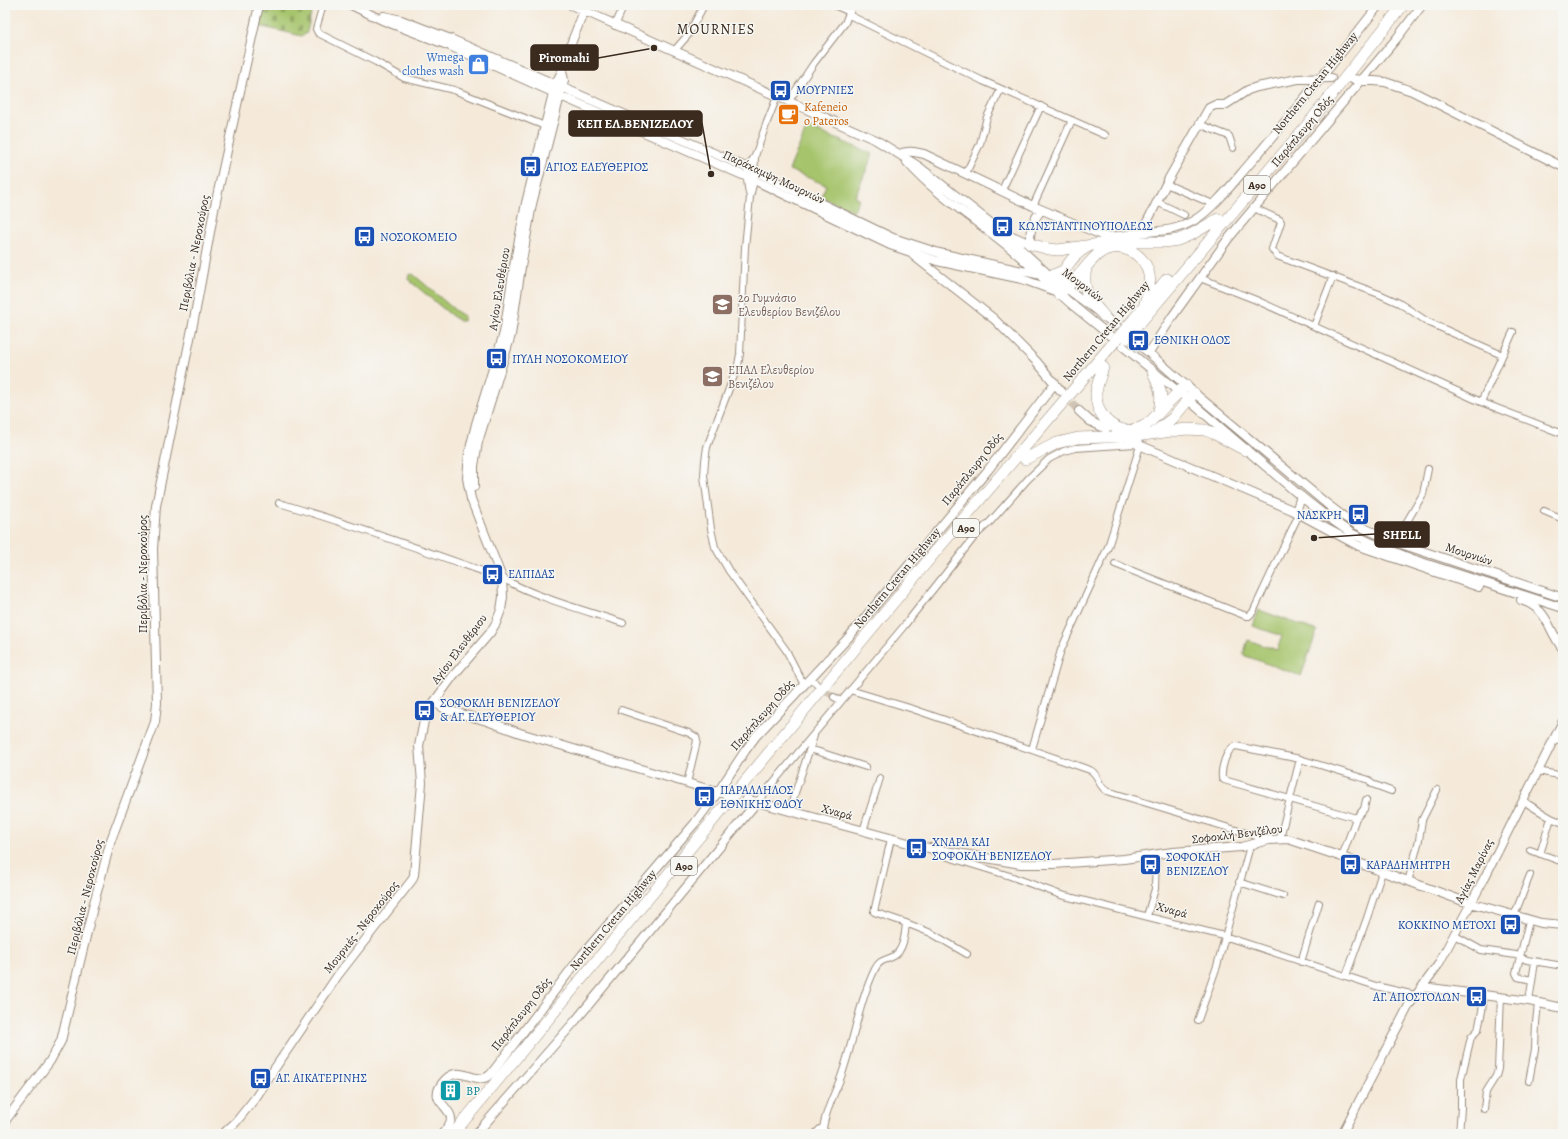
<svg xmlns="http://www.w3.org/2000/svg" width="1568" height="1139" font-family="Alegreya,serif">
	<defs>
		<pattern id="grass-tufts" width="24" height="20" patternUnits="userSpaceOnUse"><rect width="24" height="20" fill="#a6c46c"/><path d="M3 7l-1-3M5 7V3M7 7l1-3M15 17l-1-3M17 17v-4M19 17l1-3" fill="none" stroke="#889f58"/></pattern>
		<pattern id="cemetery-stones" width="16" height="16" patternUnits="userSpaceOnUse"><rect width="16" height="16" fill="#a6c46c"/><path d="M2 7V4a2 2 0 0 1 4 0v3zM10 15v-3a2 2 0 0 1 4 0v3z" fill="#889f58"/></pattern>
	</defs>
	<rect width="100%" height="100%" fill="#f6f6f2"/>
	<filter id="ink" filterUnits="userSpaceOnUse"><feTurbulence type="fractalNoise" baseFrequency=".025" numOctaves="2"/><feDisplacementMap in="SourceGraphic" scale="8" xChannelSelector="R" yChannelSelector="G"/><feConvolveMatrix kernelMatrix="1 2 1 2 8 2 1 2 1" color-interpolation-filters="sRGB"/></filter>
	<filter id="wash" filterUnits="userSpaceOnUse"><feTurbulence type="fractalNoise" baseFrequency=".012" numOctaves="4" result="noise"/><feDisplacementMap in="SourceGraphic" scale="16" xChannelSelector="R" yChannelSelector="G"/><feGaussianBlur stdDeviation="0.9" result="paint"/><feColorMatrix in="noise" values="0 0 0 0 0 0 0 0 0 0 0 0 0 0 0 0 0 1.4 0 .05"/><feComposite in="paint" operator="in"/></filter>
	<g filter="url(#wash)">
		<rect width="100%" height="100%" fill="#f5eada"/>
		<!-- grass -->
		<path fill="url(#grass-tufts)" stroke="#707745" d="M413,274l43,37 8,5 -1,5h-3l-8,-5 -42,-35 -2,-2 1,-4z"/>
		<!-- cemetery -->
		<path fill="url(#cemetery-stones)" stroke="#707745" d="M264,5h49l-6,27 -5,4 -43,-10z"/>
		<!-- garden -->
		<path fill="#a6c46c" stroke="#707745" d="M807,127l66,27 -18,43 4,2 -5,12 -33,-14 5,-12 -37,-15z
			M1259,610l58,21 -16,45 -58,-21 5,-15 29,10 5,-14 -29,-10z"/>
	</g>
	<g filter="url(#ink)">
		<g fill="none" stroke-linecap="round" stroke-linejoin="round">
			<!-- street-tunnel -->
			<path stroke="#d0c4b4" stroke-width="6" stroke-dasharray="6 3" stroke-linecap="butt" d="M820,687l14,10"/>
			<!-- secondary-tunnel -->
			<path stroke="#d0c4b4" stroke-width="8" stroke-dasharray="8 4" stroke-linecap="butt" d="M1064,394l15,17"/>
			<defs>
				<path id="street" d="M323,5l-7,24 2,4 58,29 28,16 50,12 91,36
					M834,5l16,7
					M849,15l134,66 122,54
					M615,26l9,-21
					M674,51l14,-16 16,-30
					M777,97l-10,25 -12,34 -1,24 -4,17 -5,50 -5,107 -2,11 -31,82 -2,14 -1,15 7,53 4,18 14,24 57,79 18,35
					M788,102l26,-39 31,-40 7,-18
					M1199,124l30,12 4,12
					M966,173l14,-29 7,-27 14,-28
					M1166,184l47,20
					M1002,190l39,-84
					M750,197c-4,-16 -5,-28 5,-41
					M1157,202l27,13
					M1033,206l39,-86
					M1254,208l26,12 1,2 -9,27 5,7 102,38 20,9 29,19 74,33
					M1200,278l56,22 225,102 82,32
					M1314,326l19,-50
					M1481,402l32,-70
					M279,503c75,22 149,49 223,75 35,20 82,32 121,45
					M1544,511l19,8
					M1395,542l28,-48 5,-25
					M1115,564l131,52h3l4,-4 46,-98
					M811,678l6,7
					M850,690l63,19 177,61c10,5 7,16 17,21l162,49
					M834,697l7,4
					M621,710l68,23 7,4 1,4 -10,42
					M1555,738l8,4
					M810,749l56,18
					M1032,749l29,-99 47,-103 32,-101
					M1538,771l25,5
					M1523,801l28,17 12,5
					M757,802l147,-176 72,-91 14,-13 38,-43 21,-20 15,-8 11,-3 60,-4
					M789,811l25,-75
					M1356,818l-132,-38 -2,-2c-1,-9 4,-30 14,-32l64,13 69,21 3,4 19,7
					M863,831l17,-53
					M1280,838l20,-79
					M1530,850l33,12
					M933,851l15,6 62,19 51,19 163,41 152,50 39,9
					M1540,854l11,-36
					M1342,857l14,-39 8,-9 2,-9
					M1239,882l44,14
					M1408,882l11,-42 3,-20 15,-30
					M1147,916l8,-27 1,-34
					M1514,916l16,-41
					M1529,921l-13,52 2,4 14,3
					M906,923l25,10 36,21
					M1454,935l27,15 35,5 11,5 36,6
					M1301,962l18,-59
					M1346,976l21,-58 15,-46
					M1529,1001l6,-39
					M1198,1020l19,-54 33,-120
					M1529,1081l6,-32 1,-26 2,-20
					M1484,1109l2,-17 10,-16 2,-7 3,-72
					M823,1129c2,-19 13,-37 19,-55 12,-34 17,-72 33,-105 5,-10 10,-8 19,-13 10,-6 11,-23 12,-33l-32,-11 17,-73
					M815,1134l5,-5 5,2 2,3
					M1459,1134l2,-26v-29l10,-42 7,-7 4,-19 2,-16"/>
				<path id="secondary" d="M351,5l31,15 68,26 120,54 184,80 136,65 47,16 85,18 33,12
					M571,5l305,135 42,26 84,66 48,44 54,40 45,37 49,43 129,108 13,10 17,11 38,17 168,56
					M384,16l17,4 52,20 295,128 145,70 46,15 102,22
					M1352,79l33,3 27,9 151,76
					M899,154c9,-4 16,-2 25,0l109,52 71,30c12,2 24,-2 36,-3 20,-3 34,-1 53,-12 21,-12 43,-42 59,-60 44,-51 86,-104 127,-156
					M907,162c29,33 69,58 103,86 23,19 43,41 66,60l103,84 119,102 24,19 29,20 21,10 43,17 148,48
					M1142,232l26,-52 41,-72 6,-3h10l23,-15 9,-3 41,-8 33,-1
					M1010,235l20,9c-1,-13 3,-24 11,-34
					M914,256l80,63 42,42 25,30
					M1149,353l23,-36 56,-78 169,-201 25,-33
					M1079,411l11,10 16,8
					M1130,441l162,69 67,36 120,41
					M474,487v-21l4,-24 33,-107 10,-68 11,-63 30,-116 2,-8 -2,-9
					M1296,512l5,-16
					M1521,600c28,9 26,29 42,49
					M434,702l13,8 40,11 33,12 204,61
					M746,799l177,48 98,17h33l70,-5 49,-7 68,-5 28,-7 19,-1 54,18 121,44 78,22 22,2
					M1423,987l106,14 34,7
					M5,1121l45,-60 11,-20 33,-138 17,-63 44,-118 2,-19 -4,-154 3,-43 40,-197 18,-99 45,-205
					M223,1134l13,-12 20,-25 19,-29 63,-93 74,-95 2,-5 8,-92 -3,-37 5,-25 5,-12 24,-33 37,-43 6,-10 5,-13 2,-13 -1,-19 -31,-79 -4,-21 1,-12 1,-13 7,-29 28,-91 10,-67 12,-63 29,-118 7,-14 10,-30 12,-30
					M442,1134c4,-4 9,-10 9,-16 -2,-14 -25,-18 -6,-38 16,-17 32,8 46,-6l91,-119 113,-132 23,-31 27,-41 11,-15 92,-98 140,-168 67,-87
					M476,1134l100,-114 181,-218
					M1342,1134l67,-129 29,-40 47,-88 78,-156"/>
				<path id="highway" d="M1030,244l19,5 9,1 56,-8h50l14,-2 14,-6 26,-15
					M1086,267c-4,25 2,31 18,49
					M1050,276l6,-2 9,-4
					M1059,294c6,-6 12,-11 18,-17 8,-8 15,-19 24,-25 19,-12 45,2 48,23 2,9 -1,19 -4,28
					M1059,294c-2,-18 12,-38 28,-47
					M1134,319l33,-40
					M1139,324l174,-206 90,-113
					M1103,367c-2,8 -6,17 -7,26 -1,26 24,46 48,33 9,-5 14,-13 22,-21 6,-7 13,-13 20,-19
					M1153,372c7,16 10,22 6,39
					M1156,431l17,-13 21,-25
					M1025,459l32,-16 21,-5 58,-2 50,-7 19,1 8,3 32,17
					M453,1134l483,-583 168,-197"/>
			</defs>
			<!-- street casing -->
			<use href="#street" stroke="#988a7c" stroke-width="8"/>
			<!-- secondary casing -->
			<use href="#secondary" stroke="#988a7c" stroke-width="10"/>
			<!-- highway casing -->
			<use href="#highway" stroke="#988a7c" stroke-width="12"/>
			<!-- street -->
			<use href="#street" stroke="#fff" stroke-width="6"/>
			<!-- secondary -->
			<use href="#secondary" stroke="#fff" stroke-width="8"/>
			<!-- highway -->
			<use href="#highway" stroke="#fff" stroke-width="11"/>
			<defs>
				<path id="highway-bridge" d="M1127,338l12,-14
					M1104,354l30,-35"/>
			</defs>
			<!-- highway-bridge casing -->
			<use href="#highway-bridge" stroke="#988a7c" stroke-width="12" stroke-linecap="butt"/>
			<!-- highway-bridge -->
			<use href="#highway-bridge" stroke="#fff" stroke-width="11"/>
		</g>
	</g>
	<!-- icons -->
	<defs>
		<symbol id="shop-square" viewBox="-11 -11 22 22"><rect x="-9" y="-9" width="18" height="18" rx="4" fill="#3f7fe0" stroke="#f6f6f2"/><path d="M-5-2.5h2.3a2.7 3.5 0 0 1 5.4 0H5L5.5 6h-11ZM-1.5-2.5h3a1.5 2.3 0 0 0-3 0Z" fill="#fff"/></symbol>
		<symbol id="bus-square" viewBox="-11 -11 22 22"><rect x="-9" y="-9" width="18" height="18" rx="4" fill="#1a4fb4" stroke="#f6f6f2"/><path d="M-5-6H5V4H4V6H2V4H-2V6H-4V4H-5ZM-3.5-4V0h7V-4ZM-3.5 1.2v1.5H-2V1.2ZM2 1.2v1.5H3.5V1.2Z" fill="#fff"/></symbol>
		<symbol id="cafe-square" viewBox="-11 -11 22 22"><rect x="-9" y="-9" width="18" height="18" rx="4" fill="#e8710a" stroke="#f6f6f2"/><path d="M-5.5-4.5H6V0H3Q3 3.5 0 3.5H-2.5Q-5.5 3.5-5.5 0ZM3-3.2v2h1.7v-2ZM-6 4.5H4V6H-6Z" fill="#fff"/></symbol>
		<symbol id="school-square" viewBox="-11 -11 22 22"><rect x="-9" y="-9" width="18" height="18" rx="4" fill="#8d6e63" stroke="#f6f6f2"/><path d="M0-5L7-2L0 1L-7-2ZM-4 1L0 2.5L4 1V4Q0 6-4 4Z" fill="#fff"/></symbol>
		<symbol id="building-square" viewBox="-11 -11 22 22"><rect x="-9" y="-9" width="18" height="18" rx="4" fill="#0f9aa8" stroke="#f6f6f2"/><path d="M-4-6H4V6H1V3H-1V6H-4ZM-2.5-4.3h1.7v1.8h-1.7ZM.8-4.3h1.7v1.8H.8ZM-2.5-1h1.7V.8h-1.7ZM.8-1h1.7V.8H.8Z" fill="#fff"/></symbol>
	</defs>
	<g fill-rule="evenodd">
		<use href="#shop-square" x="466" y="52" width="25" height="25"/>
		<use href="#bus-square" x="768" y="78" width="25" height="25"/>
		<use href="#cafe-square" x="776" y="102" width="25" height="25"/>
		<use href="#bus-square" x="518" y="154" width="25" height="25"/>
		<use href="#bus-square" x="990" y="214" width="25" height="25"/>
		<use href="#bus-square" x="352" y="224" width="25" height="25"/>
		<use href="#school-square" x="710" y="292" width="25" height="25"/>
		<use href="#bus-square" x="1126" y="328" width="25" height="25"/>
		<use href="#bus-square" x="484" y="346" width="25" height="25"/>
		<use href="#school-square" x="700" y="364" width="25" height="25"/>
		<use href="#bus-square" x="1346" y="502" width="25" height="25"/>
		<use href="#bus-square" x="480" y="562" width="25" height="25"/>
		<use href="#bus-square" x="412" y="698" width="25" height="25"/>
		<use href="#bus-square" x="692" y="784" width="25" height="25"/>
		<use href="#bus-square" x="904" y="836" width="25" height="25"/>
		<use href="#bus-square" x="1138" y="852" width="25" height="25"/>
		<use href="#bus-square" x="1338" y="852" width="25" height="25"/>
		<use href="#bus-square" x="1498" y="912" width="25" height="25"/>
		<use href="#bus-square" x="1464" y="984" width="25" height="25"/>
		<use href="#bus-square" x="248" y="1066" width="25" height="25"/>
		<use href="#building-square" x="438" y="1078" width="25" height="25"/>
	</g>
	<g text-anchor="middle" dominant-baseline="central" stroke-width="3" stroke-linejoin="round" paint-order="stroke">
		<!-- shield labels -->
		<g fill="#f6f6f2" stroke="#73675e" stroke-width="1">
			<rect x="1244" y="176" width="26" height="18" rx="3"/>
			<rect x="953" y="519" width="26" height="18" rx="3"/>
			<rect x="671" y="857" width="26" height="18" rx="3"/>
		</g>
		<g font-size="11" font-weight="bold" fill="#3b2a1e">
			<text x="1257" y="185">Α90</text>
			<text x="966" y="528">Α90</text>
			<text x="684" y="866">Α90</text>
		</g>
		<!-- shop labels -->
		<g font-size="12" fill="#366cbe" stroke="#f6f6f2" text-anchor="end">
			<text x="464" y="57">Wmega<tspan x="464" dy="14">clothes wash</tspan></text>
		</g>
		<!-- street labels -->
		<g font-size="12" fill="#3b2a1e" stroke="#f6f6f2">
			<text transform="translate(1315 83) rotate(-51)">Northern Cretan Highway</text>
			<text transform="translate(1302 131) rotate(-50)">Παράπλευρη Οδός</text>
			<text transform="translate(774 177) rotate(25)">Παράκαμψη Μουρνιών</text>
			<text transform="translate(194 253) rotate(-79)">Περιβόλια - Νεροκούρος</text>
			<text transform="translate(1083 285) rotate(37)">Μουρνιών</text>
			<text transform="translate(499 289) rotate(-81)">Αγίου Ελευθέριου</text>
			<text transform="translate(1106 331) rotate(-50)">Northern Cretan Highway</text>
			<text transform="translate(972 469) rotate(-51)">Παράπλευρη Οδός</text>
			<text transform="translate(1469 554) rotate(18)">Μουρνιών</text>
			<text transform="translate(143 574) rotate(-90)">Περιβόλια - Νεροκούρος</text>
			<text transform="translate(897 578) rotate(-50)">Northern Cretan Highway</text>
			<text transform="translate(459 649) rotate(-53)">Αγίου Ελευθέριου</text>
			<text transform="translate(762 715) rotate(-49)">Παράπλευρη Οδός</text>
			<text transform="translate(837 812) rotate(15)">Χναρά</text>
			<text transform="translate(1237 834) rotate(-7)">Σοφοκλή Βενιζέλου</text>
			<text transform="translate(1474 871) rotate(-63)">Αγίας Μαρίνας</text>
			<text transform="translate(85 897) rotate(-76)">Περιβόλια - Νεροκούρος</text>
			<text transform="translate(1172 910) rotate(15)">Χναρά</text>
			<text transform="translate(613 920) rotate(-50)">Northern Cretan Highway</text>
			<text transform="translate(361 927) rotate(-52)">Μουρνιές - Νεροκούρος</text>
			<text transform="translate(521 1014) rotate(-52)">Παράπλευρη Οδός</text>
		</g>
		<!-- transit labels -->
		<g font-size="12" fill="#164399" stroke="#f6f6f2" text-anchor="start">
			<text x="796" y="90">ΜΟΥΡΝΙΕΣ</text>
			<text x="546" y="167">ΑΓΙΟΣ ΕΛΕΥΘΕΡΙΟΣ</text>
			<text x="1018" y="226">ΚΩΝΣΤΑΝΤΙΝΟΥΠΟΛΕΩΣ</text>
			<text x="380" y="237">ΝΟΣΟΚΟΜΕΙΟ</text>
			<text x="1154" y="340">ΕΘΝΙΚΗ ΟΔΟΣ</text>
			<text x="512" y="359">ΠΥΛΗ ΝΟΣΟΚΟΜΕΙΟΥ</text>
			<text x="1342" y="515" text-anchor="end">ΝΑΣΚΡΗ</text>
			<text x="508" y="574">ΕΛΠΙΔΑΣ</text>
			<text x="440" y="703">ΣΟΦΟΚΛΗ ΒΕΝΙΖΕΛΟΥ<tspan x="440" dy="14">&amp; ΑΓ. ΕΛΕΥΘΕΡΙΟΥ</tspan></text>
			<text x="720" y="790">ΠΑΡΑΛΛΗΛΟΣ<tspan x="720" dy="14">ΕΘΝΙΚΗΣ ΟΔΟΥ</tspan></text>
			<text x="932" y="842">ΧΝΑΡΑ ΚΑΙ<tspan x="932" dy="14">ΣΟΦΟΚΛΗ ΒΕΝΙΖΕΛΟΥ</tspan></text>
			<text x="1166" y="857">ΣΟΦΟΚΛΗ<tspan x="1166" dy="14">ΒΕΝΙΖΕΛΟΥ</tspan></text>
			<text x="1366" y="865">ΚΑΡΑΔΗΜΗΤΡΗ</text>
			<text x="1496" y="925" text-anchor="end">ΚΟΚΚΙΝΟ ΜΕΤΟΧΙ</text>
			<text x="1460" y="997" text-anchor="end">ΑΓ. ΑΠΟΣΤΟΛΩΝ</text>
			<text x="276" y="1078">ΑΓ. ΑΙΚΑΤΕΡΙΝΗΣ</text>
		</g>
		<!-- food labels -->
		<g font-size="12" fill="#c56008" stroke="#f6f6f2" text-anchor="start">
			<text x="804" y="107">Kafeneio<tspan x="804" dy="14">o Pateros</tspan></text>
		</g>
		<!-- education labels -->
		<g font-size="12" fill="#785e54" stroke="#f6f6f2" text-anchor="start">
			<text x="738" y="298">2ο Γυμνάσιο<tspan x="738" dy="14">Ελευθερίου Βενιζέλου</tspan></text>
			<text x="728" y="370">ΕΠΑΛ Ελευθερίου<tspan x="728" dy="14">Βενιζέλου</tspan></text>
		</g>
		<!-- culture labels -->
		<g font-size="12" fill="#0d838f" stroke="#f6f6f2" text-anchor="start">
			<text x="466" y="1091">BP</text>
		</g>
		<!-- quarter labels -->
		<g font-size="14" letter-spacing="1" fill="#3b2a1e" stroke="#f6f6f2">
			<text x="716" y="29">MOURNIES</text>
		</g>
	</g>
	<!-- callouts -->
	<path fill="none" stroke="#3b2a1e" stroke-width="1.5" d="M654 48L598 58M711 174L702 123M1314 538L1375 534"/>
	<g fill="#3b2a1e" stroke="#f6f6f2" stroke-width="1.5">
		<circle cx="654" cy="48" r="4"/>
		<circle cx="711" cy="174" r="4"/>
		<circle cx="1314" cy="538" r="4"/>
	</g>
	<g fill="#3b2a1e" stroke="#3b2a1e" stroke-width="1.5">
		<rect x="531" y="45" width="67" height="25" rx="4"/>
		<rect x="569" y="111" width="133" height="25" rx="4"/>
		<rect x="1375" y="522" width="54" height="25" rx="4"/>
	</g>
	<g font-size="13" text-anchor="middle" font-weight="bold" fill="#fff">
		<text x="564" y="62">Piromahi</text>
		<text x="635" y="128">ΚΕΠ ΕΛ.ΒΕΝΙΖΕΛΟΥ</text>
		<text x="1402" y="539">SHELL</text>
	</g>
	<!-- margin -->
	<rect width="1568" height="1139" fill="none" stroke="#f6f6f2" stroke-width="20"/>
</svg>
